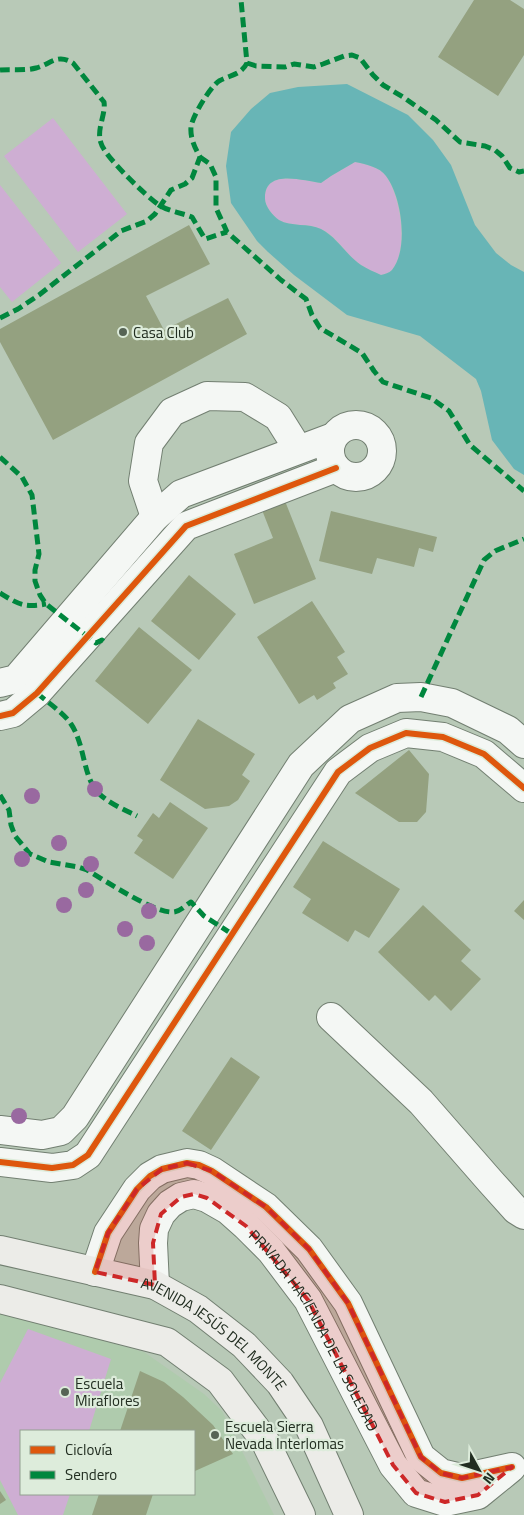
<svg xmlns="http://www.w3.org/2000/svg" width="524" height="1515" font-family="'Titillium Web',sans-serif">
	<rect width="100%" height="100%" fill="#b8c9b7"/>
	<!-- built -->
	<path fill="#afcbad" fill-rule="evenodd" d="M0,1313l144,39 60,42 18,17 52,104h-274zM21,1431h173v63h-173z"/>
	<!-- green -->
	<path fill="#ceaed3" d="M53,118l74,96 -49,38 -74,-96z
		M355,162c10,2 25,5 31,14 15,21 23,73 6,94 -3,3 -7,4 -11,5 -6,-3 -14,-6 -20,-10 -15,-10 -24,-29 -40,-36 -12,-6 -30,-2 -42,-9 -6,-4 -14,-14 -14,-21 -1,-31 38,-18 56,-16l10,-7z
		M0,185l61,78 -49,39 -12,-15z
		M28,1329l83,30 -22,72h-68v63h49l-7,21h-45l-18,-35v-97z"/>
	<!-- water -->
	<path fill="#68b5b6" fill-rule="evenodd" d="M347,84l61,31 25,25 18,25 24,60 21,28 15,12 13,7v203l-10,-6 -22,-29 -11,-49 -5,-12 -56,-43 -73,-21 -53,-40 -26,-23 -11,-11 -26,-38 -5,-37 5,-34 20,-23 19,-16 28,-6zM355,162c10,2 25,5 31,14 16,21 23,73 6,94 -3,3 -7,4 -11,5 -6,-3 -14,-6 -20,-10 -15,-10 -24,-28 -40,-36 -12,-6 -30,-2 -42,-9 -6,-4 -14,-14 -14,-21 -1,-31 38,-18 56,-16l10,-7z"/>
	<!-- building -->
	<path fill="#94a180" d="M474,0h36l14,9v46l-26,41 -60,-39z
		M189,225l21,39 -64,32 18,34 64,-32 19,36 -194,106 -53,-98v-13z
		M285,501l31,78 -62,25 -20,-50 39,-16 -11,-28z
		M331,511l106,26 -4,15 -14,-4 -5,19 -37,-9 -5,16 -53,-13z
		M189,575l47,39 -37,46 -48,-39z
		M312,601l33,51 -8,5 11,17 -15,9 3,5 -19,12 -3,-5 -15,9 -42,-67z
		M139,627l53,43 -44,54 -53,-43z
		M198,719l57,35 -13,21 8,6 -12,19 -9,6 -24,3 -45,-29z
		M409,750l20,24 -3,38 -9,10h-18l-44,-29z
		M170,802l38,26 -35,51 -39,-26 9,-13 -6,-4 16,-23 6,5z
		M323,841l77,48 -31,49 -14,-8 -7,12 -46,-29 9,-14 -18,-12z
		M524,900v20l-10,-9z
		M423,905l48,45 -10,11 20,18 -30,32 -16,-16 -6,6 -51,-49z
		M231,1057l29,20 -49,73 -29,-19z
		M140,1371l24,11 19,15 30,28 20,29 -38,17 -1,-40h-74z
		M0,1491l6,9 -6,4z
		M99,1494h54l-7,21h-54z"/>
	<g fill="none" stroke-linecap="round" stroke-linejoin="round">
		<defs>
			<g id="minor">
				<circle cx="356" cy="451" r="26"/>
				<path d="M155,517l-12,-36 6,-38 23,-31 35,-16 38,1 33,20 20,32"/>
				<path d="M0,683l16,-4 139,-162 26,-23 152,-57"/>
				<path d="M0,716l13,-3 24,-20 149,-167 150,-58"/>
				<path d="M331,1017l90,85 69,79 26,29 8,5"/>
				<path d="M0,1130l42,5 19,-4 14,-14 226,-352 49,-46 47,-21 24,-1 31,6 56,27 16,14"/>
				<path d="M0,1162l52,6 21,-3 15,-10 250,-383 32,-24 36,-15 37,4 41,17 40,34"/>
				<path d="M95,1272l13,-39 29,-44 13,-13 12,-7 25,-6 12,2 13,6 54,36 43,42 39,54 73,154 20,16 21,5 50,-11"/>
				<path id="s1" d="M155,1285l-2,-42 1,-14 7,-15 9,-10 11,-7 13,-3 13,4 21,12 18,16 25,25 37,49 85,165 23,28 29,9 33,-7 32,-26"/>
			</g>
			<g id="secondary">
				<path id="s2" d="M0,1250l155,35 43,24 46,36 36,38 29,43 40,89"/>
				<path d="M0,1299l167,43 53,39 45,60 36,74"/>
			</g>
		</defs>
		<!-- minor casing -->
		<use href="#minor" stroke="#727f71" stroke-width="30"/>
		<!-- secondary casing -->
		<use href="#secondary" stroke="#727f71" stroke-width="30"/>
		<!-- minor -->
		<use href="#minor" stroke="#f4f7f4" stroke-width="28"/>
		<!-- secondary -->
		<use href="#secondary" stroke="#ecece8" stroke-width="28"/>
		<!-- quiet -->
		<path stroke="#00873e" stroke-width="5" stroke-dasharray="10 5" stroke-linecap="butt" d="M247,63l9,3 29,1 9,-3 20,3 9,-3 21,-8 8,-1 8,3 13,17 10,10 20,12 33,23 24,22 25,4 10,4 7,6 8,12 9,4 5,-1
			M0,70c11,-1 25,1 36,-2 15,-4 21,-15 37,-5l31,39c2,13 -8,27 -3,41 3,13 46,54 58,62 9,6 23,8 33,12l13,22 22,-7
			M200,157l10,7 6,13v31l11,24 54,48 25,19 6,16 8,13 42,25 12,18 9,11 48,16 18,13 21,34 54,46
			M0,318l18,-9 21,-14 82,-64 26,-10 8,-7 16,-24 14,-6 7,-6 8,-21c-5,-9 -10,-19 -9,-30 1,-10 19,-40 28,-46 11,-6 22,-6 28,-18l-6,-63
			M0,457l22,20 10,18 7,59 -4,16v11l5,14 6,9 50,39 6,-3 4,4
			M0,593c18,11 24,15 46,11
			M37,693c11,10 26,19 34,31 13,19 12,48 24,65 10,13 28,20 42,27
			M421,697l63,-137 11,-9 29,-12
			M0,795l9,15 2,15 4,11 15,18 19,8 29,5 9,3c19,11 68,44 87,42 7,-1 12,-7 17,-10l13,14 28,18"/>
		<defs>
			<path id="cycleway" d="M0,716l13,-3 24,-20 149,-167 150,-58
				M0,1162l52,6 21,-3 15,-10 250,-383 32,-24 36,-15 37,4 41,17 40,34
				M95,1272l13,-39 29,-44 13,-13 12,-7 25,-6 12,2 13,6 54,36 43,42 39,54 73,154 20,16 21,5 50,-11"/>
		</defs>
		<!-- cycleway casing -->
		<use href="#cycleway" stroke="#ddecdb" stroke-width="9"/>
		<!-- cycleway -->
		<use href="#cycleway" stroke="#de570d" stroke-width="6"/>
	</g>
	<!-- trees -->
	<g fill="#9969a0">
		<circle cx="95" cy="789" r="8"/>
		<circle cx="32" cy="796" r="8"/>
		<circle cx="59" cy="843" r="8"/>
		<circle cx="22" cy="859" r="8"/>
		<circle cx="91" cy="864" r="8"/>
		<circle cx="86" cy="890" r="8"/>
		<circle cx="64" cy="905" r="8"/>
		<circle cx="149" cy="911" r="8"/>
		<circle cx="125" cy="929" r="8"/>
		<circle cx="147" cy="943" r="8"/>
		<circle cx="19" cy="1116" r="8"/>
	</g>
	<!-- marked area -->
	<path fill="#cd2828" fill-opacity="0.2" stroke="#cd2828" stroke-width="4" stroke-dasharray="10 6" stroke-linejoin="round" d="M187,1163l25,8 54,36 43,42 39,54 73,154 20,16 21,5 50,-11 -34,28 -33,7 -29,-9 -23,-28 -85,-165 -62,-74 -39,-28 -13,-4 -13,3 -20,17 -8,29 2,42 -60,-13 13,-39 29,-44 25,-20z"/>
	<!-- markers -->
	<g fill="#566455" stroke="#ddecdb" stroke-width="2">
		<circle cx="123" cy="332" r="5"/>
		<circle cx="65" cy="1392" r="5"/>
		<circle cx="215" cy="1435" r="5"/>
	</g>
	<g text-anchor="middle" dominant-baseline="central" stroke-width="4.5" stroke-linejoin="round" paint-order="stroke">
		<!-- poi labels -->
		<g font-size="15" fill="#212d20" stroke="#ddecdb" text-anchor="start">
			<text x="133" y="332">Casa Club</text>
			<text x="75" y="1383">Escuela<tspan x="75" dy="17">Miraflores</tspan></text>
			<text x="225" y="1426">Escuela Sierra<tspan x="225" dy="17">Nevada Interlomas</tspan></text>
		</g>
		<!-- street labels -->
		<g font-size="15" fill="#212d20" stroke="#ddecdb">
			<text stroke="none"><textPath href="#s1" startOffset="300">PRIVADA HACIENDA DE LA SOLEDAD</textPath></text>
			<text stroke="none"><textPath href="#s2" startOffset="235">AVENIDA JESÚS DEL MONTE</textPath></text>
		</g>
	</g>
	<!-- legend -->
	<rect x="20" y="1430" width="175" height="65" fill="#ddecdb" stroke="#92a090"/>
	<rect x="30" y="1446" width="25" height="8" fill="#de570d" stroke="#92a090"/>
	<text x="65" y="1455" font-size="15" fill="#212d20">Ciclovía</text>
	<rect x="30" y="1471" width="25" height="8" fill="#00873e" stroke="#92a090"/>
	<text x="65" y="1480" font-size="15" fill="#212d20">Sendero</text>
	<!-- north arrow -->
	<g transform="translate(479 1470) rotate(130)" stroke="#ddecdb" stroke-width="4" paint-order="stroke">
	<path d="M0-4L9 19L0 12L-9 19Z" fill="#212d20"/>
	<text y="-8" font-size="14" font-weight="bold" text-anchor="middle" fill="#212d20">N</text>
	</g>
</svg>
